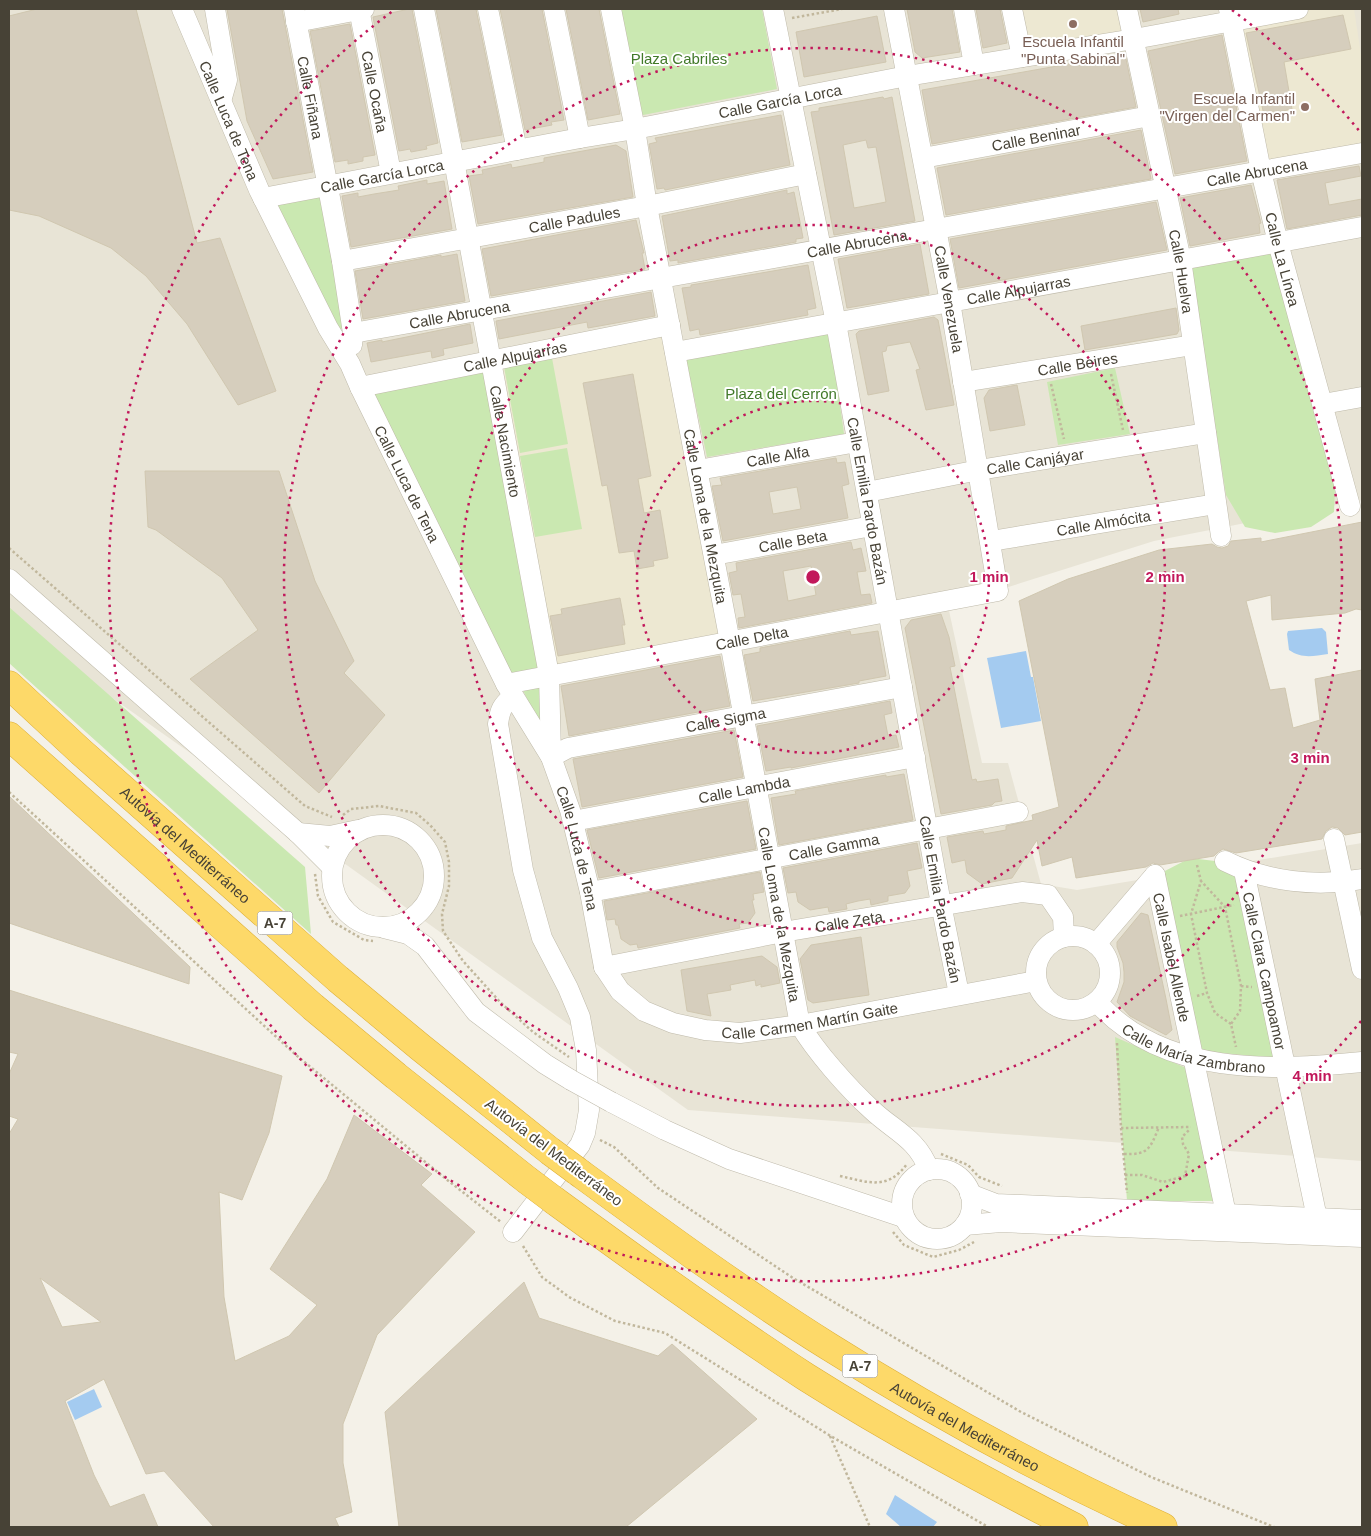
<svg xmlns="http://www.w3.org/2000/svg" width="1371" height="1536" font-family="Arial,sans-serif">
	<rect width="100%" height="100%" fill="#f4f1e8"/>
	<!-- residential -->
	<path fill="#e8e4d6" d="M9,9h1353v491l-208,41 -206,65 34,157h26l33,121 36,6 285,-47v318l-674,-51 -492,-353 -187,-132z"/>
	<!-- education -->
	<path fill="#ede8d2" d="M1012,9h115l7,30 -112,18z
		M1298,9h56l8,52v92l-101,18 -30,-151z
		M670,325l60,317 -181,33 -58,-315z"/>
	<!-- green -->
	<path fill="#cae8b1" d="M620,9h142l15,80 -139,27z
		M324,193l23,135 -9,1 -63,-127z
		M1271,252l64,235 -1,25 -23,15 -36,6 -30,-6 -19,-32 -36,-231z
		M830,333l14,101 -137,23 -21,-98z
		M552,358l16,86 -48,9 -16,-86z
		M487,364l54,303 -32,7 -140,-284z
		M1115,368l15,66 -72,11 -11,-63z
		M567,448l15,81 -47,8 -15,-81z
		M9,607l296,260 6,67 -302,-271z
		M543,683l3,57 -23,-50z
		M1190,858l25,3 22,15 37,182 -73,-7 -38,-179z
		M1115,1037l71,31 29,133h-88z"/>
	<!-- water -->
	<path fill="#a4cbf0" d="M1322,628l4,4 2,22c-15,2 -26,5 -39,-4l-2,-16 1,-3z
		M1026,651l5,26h2l8,44 -40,7 -14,-70z
		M94,1389l8,18 -27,13 -8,-18z
		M895,1495l42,27 -4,5h-32l-15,-13z"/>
	<!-- building -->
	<path fill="#d6cebd" stroke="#d0c7b0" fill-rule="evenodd" d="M37,9h99l61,234 23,-5 56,153 -38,14 -51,-81 -41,-48 -35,-28 -72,-32 -30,-6v-194z
		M227,9h55l31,163 -40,7 -26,-58z
		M409,9h3l26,134 -12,3 1,3 -16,3 -1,-3 -11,2 -26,-134z
		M436,9h40l26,126 -40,7z
		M500,9h42l22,111 -13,2 1,3 -27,5z
		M566,9h33l21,105 -32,6z
		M907,9h45l8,43 -38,6 -7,-6z
		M976,9h24l7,34 -24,5z
		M1140,9h38l1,5 -36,8z
		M1343,15l8,34 -67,13 8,47 -28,6 -18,-82z
		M877,16l9,46 -82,15 -8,-45z
		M350,24l25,131 -12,2v4l-15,3v-4l-13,2 -25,-131z
		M1222,35l25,126 -72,13 -27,-123z
		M1125,54l11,53 -204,37 -10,-54z
		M883,97l1,2 8,-2 23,124 -81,14 -23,-123 8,-1v-3zM866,140l2,8 8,-1 10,55 -32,6 -11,-63z
		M781,115l9,50 -125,25 -1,-2 -7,1 -8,-45 8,-2 -2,-4z
		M1141,130l10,49 -205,36 -9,-47z
		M616,145l10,6 7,46 -155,27 -9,-48 14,-2 -1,-4 29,-6 1,4 32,-6v-4z
		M1359,166l2,10 -36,7 4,22 33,-6v16l-75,14 -10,-49z
		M427,180v4l17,-3 8,48 -101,18 -9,-51 16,-3v4l16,-3 25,-4 -1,-4z
		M1251,185l10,38 -2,1 1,9 -70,13 -10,-48z
		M787,190v4l7,-2 7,35 2,11 -7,1v3l-118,21v-3l-8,1 -8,-45z
		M1156,202l11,48 -208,38 -9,-49z
		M636,220l8,33h-2l3,16 -154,27 -9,-47z
		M920,244l9,50 -82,14 -9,-49z
		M457,254l8,47 -102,18 -8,-48 86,-16v2z
		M808,265l8,43 -9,2 1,5 -108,20 -1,-6 -9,2 -8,-43 9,-1v-2z
		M651,292l4,24 -67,12 -1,-6 -88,17 -3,-18z
		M1176,308l3,22 -2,4 -92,16 -4,-24z
		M934,317l4,3 16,85 -28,5 -10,-40 4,-1 -10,-27 -23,4 -1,5 -4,1 7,39 -21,4 -12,-61 3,-3z
		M470,324l3,19 -30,6 1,6 -12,3 -1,-7 -60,11 -4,-19 15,-3v2z
		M633,374l18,102 -13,3 6,34 16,-3 8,48 -15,3 1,5 -17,3 -3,-18 -15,2 -12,-68 -5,1 -19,-103z
		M1017,385l8,40 -35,6 -6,-33 5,-8z
		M836,458l1,5 8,-1 4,22 -7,2 6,32 -125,23 -11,-55 10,-1 -2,-7zM797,487l4,22 -28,5 -4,-22z
		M145,471h134l36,110 39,80 -10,12 41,42 -66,78 -129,-114 68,-49 -36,-52 -66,-48 -8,-3z
		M1362,522v88l-6,-1 -11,4 -73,7 -1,-25 -25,6 24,89 15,-2 8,40 27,-8 -5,-41 47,-9v162l-17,3 -7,-7 -6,-1 -6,4 -4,8 -86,14 -13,-4 -5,3 -4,4 -54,9 -7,-2 -7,4 -70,11 -4,-21 -30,9 -5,-26 -25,38 -30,6 -15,-11 -2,-13 -13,3 -5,-26 36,-6 1,3 22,-4v-4l27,-6 -1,-5 27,-8 -40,-206 49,-22 91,-29 53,-6 5,3 5,1 6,-2 3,-5 30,-3v4z
		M851,542l2,8 8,-2 5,23 -9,1 4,23 9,-1 2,9 -133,25 -1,-10 7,-1 -4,-23 -8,1 -4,-22 8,-2 -1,-8zM811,566l5,29 -28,6 -5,-30z
		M620,598l5,27h-3l3,19 -67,12 -8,-40 12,-2 -1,-5z
		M941,614l8,23 6,29 -5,1 22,113 4,-1 1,3 21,-3 4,22 -7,1 -3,3 -51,9 -36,-186 6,-8z
		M850,631l1,4 27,-4 8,45 -27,5v2l-106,18 -9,-46 16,-3v-4z
		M720,656l10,50 -161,30 -8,-50z
		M890,701l2,12 -8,2 4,21 8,-1 3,12 -108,21v-1l-25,4 -9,-45z
		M734,730l9,47 -161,30 -9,-48z
		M904,774l9,46 -134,25 -8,-47 25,-4 -1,-3 91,-16v2z
		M9,796l181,171 -1,17 -180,-61z
		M747,801l9,48 -157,29 -12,-48z
		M917,843l5,25 -15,3 3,15 -5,7 -17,3v5l-17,4 -1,-6 -12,2 -12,3 1,5 -18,3 -1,-5 -18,3 -12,-8 -2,-10 -8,1 -5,-25z
		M760,872l4,20 -11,2 1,6h-2l3,13 -7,10 -9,1 1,4 -102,20 -1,-4 -7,1 -9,-6 -3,-14h-2l-1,-6 -8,1 -3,-19z
		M1141,913l7,2 18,84 6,31 -6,5 -36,-19 -13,-14 7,-20v-10l-1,-9 -6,-16v-5z
		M861,937l8,58 -56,8 -5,-3 -8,-41 11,-14z
		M762,956l15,11 3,16 -19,4v-3l-5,2 -1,-6 -25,5 1,5 -24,4 4,22 -24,-5 -6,-41z
		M9,990l273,86 -13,57 -27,67 -23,-8 5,105 11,64 54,-25 28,-31 -47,-36 57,-90 27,-64 78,59 -11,11 54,47 -98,103 -34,89v39l9,49 -17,6 4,9h-125l-50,-56 -18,3 -42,-95 -39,22 29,74 16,32 34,-13 14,33h-149v-393l9,-15 -9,-3v-42l9,-20 -9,-2zM40,1278l61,44 -39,5z
		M524,1282l15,36 119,38 14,-12 85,75 -131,108h-227l-14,-115z"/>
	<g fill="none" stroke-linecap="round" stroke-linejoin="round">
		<defs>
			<g id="minor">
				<path id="s1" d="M182,9l77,181 69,138 22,36 10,23 146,297 45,73 19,53 20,82 14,75 16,24 24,20 29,12 32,7 35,3 60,-8 236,-44"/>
				<path d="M215,9l12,71 -6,21"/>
				<path id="s2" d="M294,9l48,252 11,72 -1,12"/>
				<path id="s3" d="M359,9l32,164"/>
				<path id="s4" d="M424,9l30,152 95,514 2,82 17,-9 334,-61"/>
				<path d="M488,9l29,141"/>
				<path d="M554,9l26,129"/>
				<path id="s5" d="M611,9l24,120 12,77 83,436 70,383c16,27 48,63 72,85 22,21 45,28 57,60"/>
				<path id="s6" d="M773,9l63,314 105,581 18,90"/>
				<path d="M964,9l10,56"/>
				<path d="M1012,9l10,48"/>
				<path id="s7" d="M1127,9l54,251 40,276"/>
				<path id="s8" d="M1229,9l32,162 17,72 72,263"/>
				<path d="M296,22l68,-13"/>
				<path id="s9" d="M923,158l227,-42"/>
				<path id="s10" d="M263,198l317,-60 55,-9 272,-53 227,-37 164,-30"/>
				<path id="s11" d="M342,261l305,-55 159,-32"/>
				<path id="s12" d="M353,333l1009,-180"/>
				<path id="s13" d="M675,352l687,-125"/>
				<path id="s14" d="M963,382l230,-37"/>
				<path id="s15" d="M360,387l310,-62"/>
				<path d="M1323,404l39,-7"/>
				<path id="s16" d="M698,470l159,-28"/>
				<path id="s17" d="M867,492l112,-22 227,-37"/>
				<path id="s18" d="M991,541l225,-37"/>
				<path id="s19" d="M714,555l158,-29"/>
				<path d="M9,579l289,254 34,34"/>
				<path id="s20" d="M506,684l492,-93 -48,-289 -56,-293"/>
				<path d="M513,696c-11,10 -13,13 -15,28l25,146 19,68 26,50 12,29 6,33 3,60 -4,23 -5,12 -67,87"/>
				<path id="s21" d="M573,821l342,-64"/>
				<circle cx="383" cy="876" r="51"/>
				<path d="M298,833l32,3 28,-6"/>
				<path d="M1334,839l28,130"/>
				<path d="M1225,861c42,21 91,26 137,18"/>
				<path id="s22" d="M1244,871l73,347"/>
				<path id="s23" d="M1155,875l71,339"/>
				<path id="s24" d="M590,892l428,-80"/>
				<path d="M384,928l24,6 17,12 51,66 69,52 26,16"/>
				<circle cx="1073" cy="973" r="37"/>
				<path d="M1096,944l59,-69"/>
				<path id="s25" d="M604,967l179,-35 239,-40 26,3 15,22 1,20"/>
				<path id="s26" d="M1097,1002c66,74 176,69 265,60"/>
				<path d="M611,1102l54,28 64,29 174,58"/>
				<circle cx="937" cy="1204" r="35"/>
				<path d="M970,1194l26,10 366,16"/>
				<path d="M965,1225l36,-3 361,15"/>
			</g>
			<g id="highway">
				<path id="s27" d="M9,685l71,66 258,228 82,68 130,104"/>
				<path d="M9,736l304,271 83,69 131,104"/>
				<path id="s28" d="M577,1171c82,60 165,121 251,175 108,68 220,129 335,181"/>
				<path d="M555,1201c82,60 165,120 251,176 87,55 177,103 268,150"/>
			</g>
		</defs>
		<!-- minor casing -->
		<use href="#minor" stroke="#bfbaaa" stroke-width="21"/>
		<!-- highway casing -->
		<use href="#highway" stroke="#ddaf38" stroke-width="29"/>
		<!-- path -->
		<path stroke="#c1b79c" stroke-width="2.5" stroke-dasharray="2.5 2.5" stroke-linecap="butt" d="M792,18l50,-9
			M1111,374l12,56
			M1051,384l13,55
			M9,548l296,258 27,11
			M9,792l287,263 150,124 55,43
			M343,815l8,-6 28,-3 37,7 14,12 15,17 4,20v24l-7,28 1,17 20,30 37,41 33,30 36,25
			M1197,865l4,16
			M315,874l3,22 15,26 31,18 9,1
			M1180,916l54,-11
			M1241,986l11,1
			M1197,996l10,-3
			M1231,1024l-16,-11 -8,-20 -16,-79 10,-33 24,26 16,79 -1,25 -9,13 5,23
			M1117,1043l4,85 70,-1
			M1121,1128l6,65
			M600,1140l14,7 44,41 135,90 228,134 130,65 123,50
			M941,1154l27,11 11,12 23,9
			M1124,1154c24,1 26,-5 35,-27
			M1125,1175h17l21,7 22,-6 4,-22 -6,-10 -1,-7 8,-8
			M840,1176c28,6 47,15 67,-12
			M893,1232l11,13 29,12 26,-7 15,-8
			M523,1246l19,31 27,20 46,24 50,12 164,102 159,92
			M830,1436l40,91"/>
		<!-- minor -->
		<use href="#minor" stroke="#fff" stroke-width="20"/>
		<!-- highway -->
		<use href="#highway" stroke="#fdd969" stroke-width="28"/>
		<defs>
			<path id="minor-bridge" d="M571,1080l40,22"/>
			<path id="highway-bridge" d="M550,1151l27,20
				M527,1180l28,21"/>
		</defs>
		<!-- minor-bridge casing -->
		<use href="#minor-bridge" stroke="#bfbaaa" stroke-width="21" stroke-linecap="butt"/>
		<!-- highway-bridge casing -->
		<use href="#highway-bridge" stroke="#ddaf38" stroke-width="29" stroke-linecap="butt"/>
		<!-- minor-bridge -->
		<use href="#minor-bridge" stroke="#fff" stroke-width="20"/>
		<!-- highway-bridge -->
		<use href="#highway-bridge" stroke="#fdd969" stroke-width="28"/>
	</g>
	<!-- distance rings -->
	<g fill="none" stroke="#c2185b" stroke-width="2.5" stroke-dasharray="2.5 5">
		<circle cx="813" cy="577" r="176"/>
		<circle cx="813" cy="577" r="352"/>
		<circle cx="813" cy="577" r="529"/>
		<path d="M1361 1021A705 705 0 1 1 394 10M1232 10A705 705 0 0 1 1361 133"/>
	</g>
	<!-- markers -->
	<g fill="#8d6e63" stroke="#fff" stroke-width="2">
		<circle cx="1073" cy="24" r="5"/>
		<circle cx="1305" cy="107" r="5"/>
	</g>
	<g text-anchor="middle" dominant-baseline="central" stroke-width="4" stroke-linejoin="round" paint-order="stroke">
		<!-- shield labels -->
		<g fill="#fff" stroke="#7e7b72" stroke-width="1">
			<rect x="257.5" y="911.5" width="35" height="23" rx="4"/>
			<rect x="842.5" y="1354.5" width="35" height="23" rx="4"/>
		</g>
		<g font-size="14" font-weight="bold" fill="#474236">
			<text x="275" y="923">A-7</text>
			<text x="860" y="1366">A-7</text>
		</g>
		<!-- education labels -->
		<g font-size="15" fill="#785e54" stroke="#fff">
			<text x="1073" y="41">Escuela Infantil<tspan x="1073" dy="17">"Punta Sabinal"</tspan></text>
			<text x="1295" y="98" text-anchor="end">Escuela Infantil<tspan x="1295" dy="17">"Virgen del Carmen"</tspan></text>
		</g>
		<!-- park labels -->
		<g font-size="15" fill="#417929" stroke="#fff">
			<text x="679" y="58">Plaza Cabriles</text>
			<text x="781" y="393">Plaza del Cerrón</text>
		</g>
		<!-- street labels -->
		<g font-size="15" fill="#474236" stroke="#fff">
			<text stroke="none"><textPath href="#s3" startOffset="84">Calle Ocaña</textPath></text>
			<text stroke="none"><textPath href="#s2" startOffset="90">Calle Fiñana</textPath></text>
			<text stroke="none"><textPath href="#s10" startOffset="526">Calle García Lorca</textPath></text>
			<text stroke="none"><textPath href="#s1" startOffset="121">Calle Luca de Tena</textPath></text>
			<text stroke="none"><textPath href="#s9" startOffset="115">Calle Beninar</textPath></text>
			<text stroke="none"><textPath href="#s12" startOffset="918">Calle Abrucena</textPath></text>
			<text stroke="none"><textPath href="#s10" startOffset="121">Calle García Lorca</textPath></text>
			<text stroke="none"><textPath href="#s11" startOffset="236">Calle Padules</textPath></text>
			<text stroke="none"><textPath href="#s12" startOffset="512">Calle Abrucena</textPath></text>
			<text stroke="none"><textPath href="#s8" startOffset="256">Calle La Línea</textPath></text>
			<text stroke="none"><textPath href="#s7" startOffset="268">Calle Huelva</textPath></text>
			<text stroke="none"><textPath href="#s13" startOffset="349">Calle Alpujarras</textPath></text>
			<text transform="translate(949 299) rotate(80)">Calle Venezuela</text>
			<text stroke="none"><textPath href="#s12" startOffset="108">Calle Abrucena</textPath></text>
			<text stroke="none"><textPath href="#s15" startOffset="158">Calle Alpujarras</textPath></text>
			<text stroke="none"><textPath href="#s14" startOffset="116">Calle Beires</textPath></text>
			<text stroke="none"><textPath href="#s4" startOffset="440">Calle Nacimiento</textPath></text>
			<text stroke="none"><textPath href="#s16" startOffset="81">Calle Alfa</textPath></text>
			<text stroke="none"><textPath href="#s17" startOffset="171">Calle Canjáyar</textPath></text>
			<text stroke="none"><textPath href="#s1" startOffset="526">Calle Luca de Tena</textPath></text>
			<text stroke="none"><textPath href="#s6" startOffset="501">Calle Emilia Pardo Bazán</textPath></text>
			<text stroke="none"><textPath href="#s5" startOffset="516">Calle Loma de la Mezquita</textPath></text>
			<text stroke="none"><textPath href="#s18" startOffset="114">Calle Almócita</textPath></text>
			<text stroke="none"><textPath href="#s19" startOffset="80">Calle Beta</textPath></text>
			<text stroke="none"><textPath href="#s20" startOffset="250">Calle Delta</textPath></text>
			<text stroke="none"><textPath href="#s4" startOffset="939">Calle Sigma</textPath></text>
			<text stroke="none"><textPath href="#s21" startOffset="174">Calle Lambda</textPath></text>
			<text stroke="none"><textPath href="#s27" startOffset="238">Autovía del Mediterráneo</textPath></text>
			<text stroke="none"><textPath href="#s24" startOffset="248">Calle Gamma</textPath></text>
			<text stroke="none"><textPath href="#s1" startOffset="930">Calle Luca de Tena</textPath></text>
			<text stroke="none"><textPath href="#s6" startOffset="906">Calle Emilia Pardo Bazán</textPath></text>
			<text stroke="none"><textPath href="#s5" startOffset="921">Calle Loma de la Mezquita</textPath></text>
			<text stroke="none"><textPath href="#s25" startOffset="249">Calle Zeta</textPath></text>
			<text stroke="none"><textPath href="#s23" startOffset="84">Calle Isabel Allende</textPath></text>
			<text stroke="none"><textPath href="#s22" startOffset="102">Calle Clara Campoamor</textPath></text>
			<text stroke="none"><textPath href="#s1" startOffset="1282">Calle Carmen Martín Gaite</textPath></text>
			<text stroke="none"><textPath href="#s26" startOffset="111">Calle María Zambrano</textPath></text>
			<text transform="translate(554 1152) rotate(37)">Autovía del Mediterráneo</text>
			<text stroke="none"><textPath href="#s28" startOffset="465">Autovía del Mediterráneo</textPath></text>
		</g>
	</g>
	<circle cx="813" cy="577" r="8" fill="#c2185b" stroke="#fff" stroke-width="2.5"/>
	<g font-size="15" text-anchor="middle" font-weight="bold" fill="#c2185b" stroke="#fff" stroke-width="4" stroke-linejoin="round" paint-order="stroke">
		<text x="989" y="582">1 min</text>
		<text x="1165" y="582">2 min</text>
		<text x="1310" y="763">3 min</text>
		<text x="1312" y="1081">4 min</text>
	</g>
	<!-- border -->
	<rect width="1371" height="1536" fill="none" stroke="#474236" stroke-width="20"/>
</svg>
